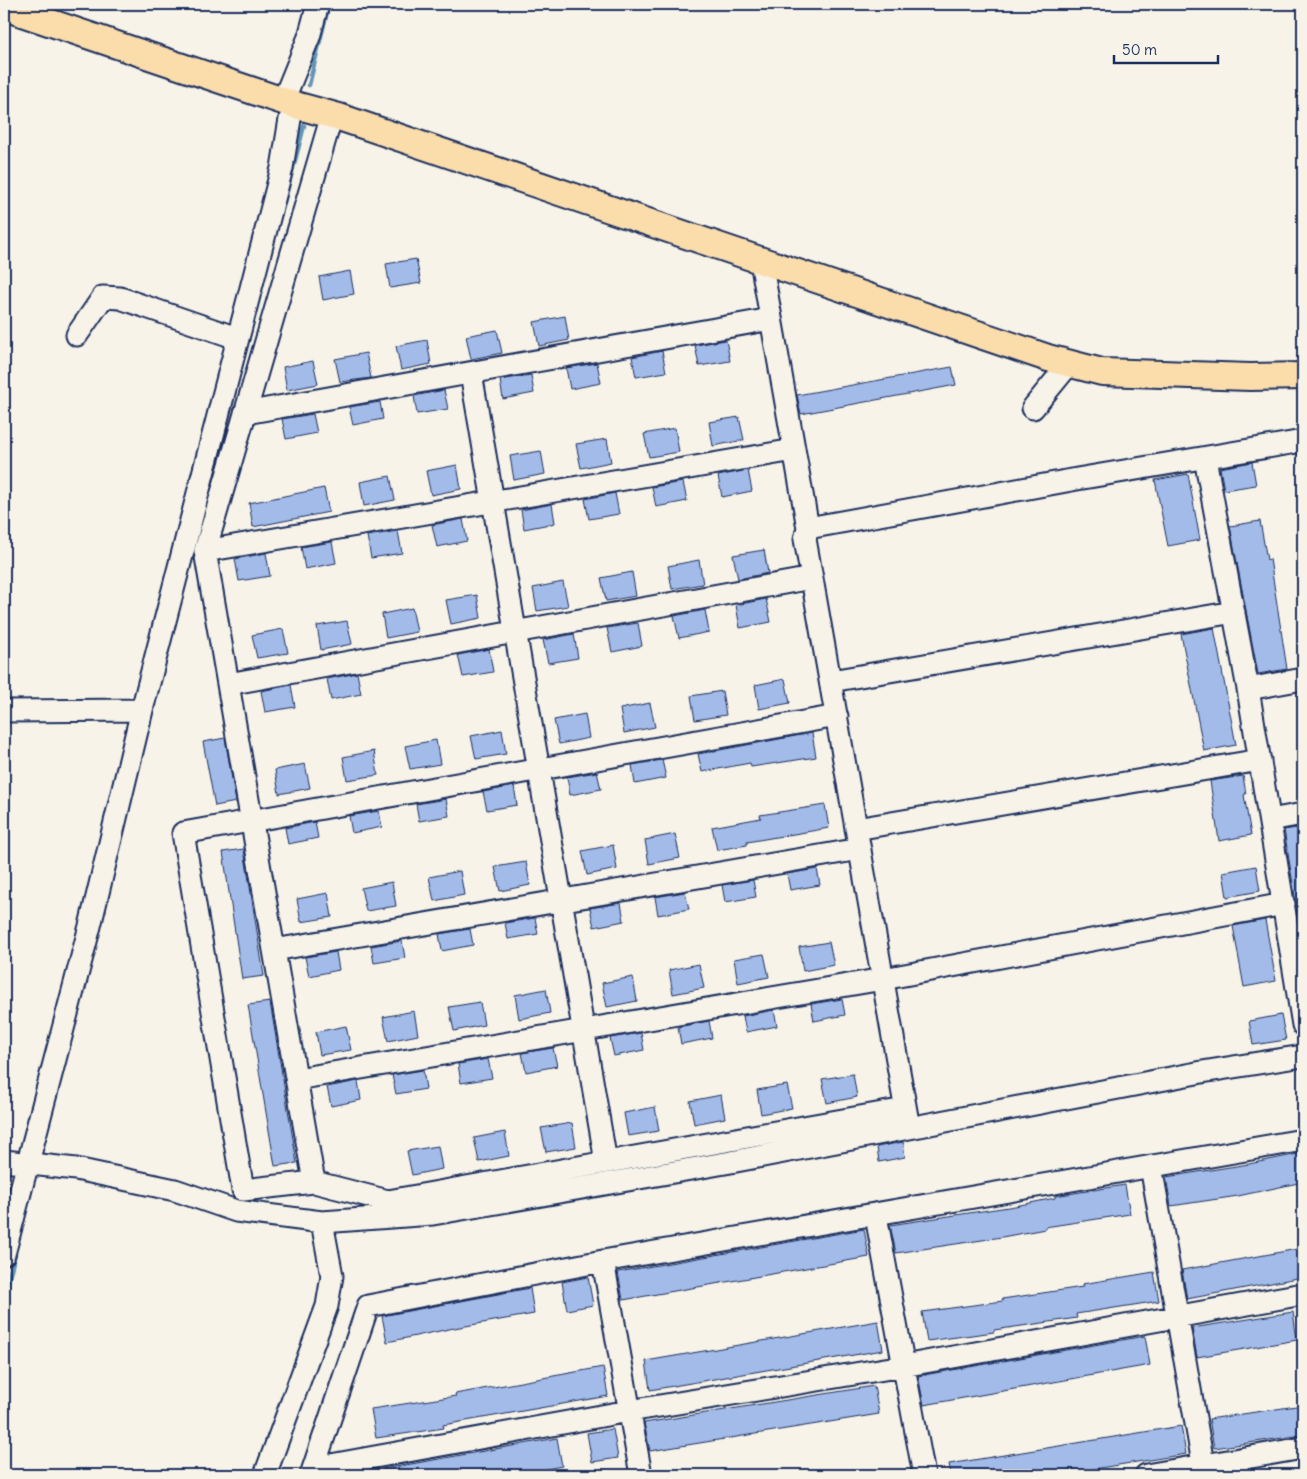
<svg xmlns="http://www.w3.org/2000/svg" width="1307" height="1479" font-family="Delius,sans-serif">
	<rect width="100%" height="100%" fill="#f7f3e8"/>
	<filter id="ink" filterUnits="userSpaceOnUse"><feTurbulence type="fractalNoise" baseFrequency=".02" numOctaves="2"/><feDisplacementMap in="SourceGraphic" scale="10" xChannelSelector="R" yChannelSelector="G"/><feConvolveMatrix kernelMatrix="1 2 1 2 8 2 1 2 1" color-interpolation-filters="sRGB"/></filter>
	<g filter="url(#ink)">
		<g fill="none" stroke-linecap="round" stroke-linejoin="round">
			<!-- stream -->
			<path stroke="#6295b7" stroke-width="4.5" d="M309,85l20,-81
				M281,214l23,-88
				M4,1297l11,-43"/>
		</g>
		<!-- building -->
		<path fill="#a3bbe9" stroke="#1b2f5e" d="M416,259l5,24 -31,5 -4,-24z
			M350,271l4,23 -31,6 -4,-23z
			M565,316l4,24 -30,6 -5,-24z
			M497,330l5,23 -31,6 -5,-23z
			M427,340l4,24 -30,6 -5,-24z
			M726,340l4,21 -31,5 -4,-21z
			M662,351l4,21 -30,5 -4,-20z
			M366,353l5,25 -31,4 -5,-23z
			M313,361l5,23 -31,6 -4,-23z
			M597,363l4,20 -31,6 -4,-21z
			M952,367l4,18 -155,29 -4,-19z
			M531,375l3,18 -31,6 -3,-19z
			M444,390l4,19 -31,5 -3,-18z
			M380,402l3,17 -30,6 -4,-18z
			M313,414l4,19 -31,6 -4,-20z
			M739,417l5,23 -31,6 -4,-24z
			M675,428l4,24 -30,5 -5,-23z
			M607,439l4,23 -30,6 -5,-24z
			M541,451l4,23 -31,6 -4,-24z
			M1252,462l4,23 -32,5 -4,-22z
			M457,465l4,24 -30,6 -5,-24z
			M748,470l4,21 -30,6 -4,-21z
			M1188,474l12,66 -32,6 -13,-66z
			M390,476l5,24 -31,6 -4,-24z
			M683,482l4,19 -31,6 -4,-20z
			M324,488l5,24 -76,15 -4,-24z
			M615,493l4,21 -30,5 -4,-20z
			M552,504l3,19 -31,6 -3,-19z
			M463,519l4,22 -30,6 -5,-22z
			M1260,521l7,39 3,-1 17,110 -29,5 -28,-148z
			M398,531l4,22 -31,5 -4,-22z
			M332,542l4,21 -31,6 -4,-22z
			M764,550l4,23 -30,6 -5,-24z
			M266,553l4,23 -31,5 -4,-22z
			M699,560l4,24 -31,5 -4,-23z
			M632,572l4,24 -30,5 -5,-23z
			M563,582l5,24 -31,5 -4,-23z
			M477,595l4,23 -30,6 -5,-24z
			M766,599l5,23 -31,6 -4,-23z
			M412,608l5,24 -31,6 -4,-24z
			M705,610l4,22 -30,6 -5,-22z
			M347,621l5,23 -31,6 -4,-24z
			M638,623l4,23 -30,6 -5,-24z
			M1214,628l22,117 -32,6 -23,-117z
			M283,629l5,24 -31,5 -5,-23z
			M574,634l4,24 -30,5 -5,-23z
			M489,649l4,23 -30,5 -5,-22z
			M357,673l4,21 -30,6 -4,-21z
			M785,679l5,24 -31,6 -4,-24z
			M291,685l4,22 -30,5 -4,-21z
			M722,691l4,24 -31,5 -4,-24z
			M650,703l5,24 -31,6 -4,-24z
			M585,714l4,24 -30,6 -5,-24z
			M502,730l4,24 -30,5 -5,-23z
			M812,733l4,24 -65,10 -1,-4 -48,9 -4,-18z
			M225,738l11,64 -21,4 -12,-64z
			M436,740l4,24 -30,5 -5,-23z
			M374,751l4,24 -31,5 -4,-23z
			M662,760l4,18 -31,6 -3,-19z
			M305,764l5,24 -31,6 -4,-24z
			M597,772l4,17 -31,6 -3,-18z
			M1243,776l3,18 -2,1 7,40 -32,6 -9,-60z
			M514,786l3,19 -30,5 -4,-18z
			M446,799l3,17 -30,5 -3,-17z
			M825,805l4,23 -82,14v3l-30,5 -5,-23 49,-9 -1,-3z
			M379,811l3,16 -30,6 -3,-17z
			M315,822l3,16 -30,6 -3,-16z
			M1303,827v93h-4l-15,-90z
			M675,834l5,24 -31,6 -4,-24z
			M613,845l4,24 -30,6 -5,-24z
			M244,849l20,127 -22,3 -19,-127z
			M526,862l4,23 -30,6 -5,-24z
			M1256,866l4,25 -33,6 -4,-25z
			M817,869l3,16 -30,5 -3,-16z
			M460,871l4,24 -30,6 -5,-24z
			M753,880l3,17 -31,5 -3,-17z
			M392,882l4,24 -30,5 -5,-23z
			M685,892l4,17 -31,6 -3,-18z
			M328,893l4,24 -31,5 -4,-23z
			M621,903l3,18 -30,6 -4,-19z
			M535,918l3,16 -30,5 -3,-16z
			M1265,920l11,61 -32,6 -11,-61z
			M470,929l3,16 -31,6 -3,-17z
			M402,941l3,17 -31,5 -3,-17z
			M829,942l5,23 -31,6 -4,-24z
			M336,952l3,18 -30,6 -4,-19z
			M764,954l5,23 -31,6 -4,-24z
			M699,964l5,24 -31,6 -4,-24z
			M633,977l4,24 -30,6 -5,-24z
			M546,989l4,24 -31,6 -4,-24z
			M842,999l3,16 -31,6 -3,-17z
			M270,1002l27,161 -22,3 -27,-161z
			M480,1002l4,23 -30,6 -5,-24z
			M774,1010l3,16 -31,6 -3,-16z
			M414,1011l4,24 -30,6 -5,-24z
			M1281,1015l5,25 -33,5 -4,-24z
			M709,1021l3,17 -31,6 -3,-17z
			M346,1026l5,24 -31,5 -4,-23z
			M641,1033l3,17 -30,6 -4,-18z
			M553,1048l4,18 -31,6 -4,-19z
			M488,1059l4,19 -31,5 -3,-19z
			M423,1070l3,19 -30,5 -4,-19z
			M853,1074l4,23 -30,6 -5,-24z
			M358,1081l3,19 -30,6 -4,-19z
			M787,1085l5,23 -31,6 -4,-24z
			M721,1095l4,23 -31,6 -4,-23z
			M655,1107l4,24 -31,5 -4,-23z
			M572,1123l4,24 -30,5 -5,-24z
			M505,1132l4,24 -30,6 -5,-24z
			M903,1142l2,15 -26,5 -2,-15z
			M438,1146l4,23 -30,6 -5,-24z
			M1303,1153v29l-65,14 -67,10 -5,-29 83,-13z
			M1125,1185l5,29 -85,13v2l-43,8 -106,16 -6,-28 125,-19 40,-8v-2z
			M864,1229l5,28 -246,43 -5,-28z
			M1303,1248v29l-116,22 -5,-29z
			M1154,1272l5,29 -83,13 1,4 -83,12v2l-67,9 -5,-29 81,-11 -1,-2 81,-12 -1,-3z
			M588,1277l5,28 -26,5 -5,-28z
			M530,1288l4,26 -80,14 -67,14 -5,-26z
			M1293,1312l4,28 -100,17 -5,-29z
			M878,1321l5,29 -233,40 -4,-29z
			M1145,1336l5,29 -226,40 -6,-29z
			M603,1367l5,29 -165,29 1,3 -68,10 -5,-29 85,-13 -1,-2z
			M874,1386l5,28 -229,37 -6,-28z
			M1303,1405v30l-89,13 -5,-29z
			M1181,1426l5,28 -129,21h-106l-2,-11z
			M613,1429l5,29 -26,4 -5,-29z
			M557,1438l5,28 -48,9h-130l-1,-6z"/>
		<g fill="none" stroke-linecap="round" stroke-linejoin="round">
			<defs>
				<path id="minor" d="M283,101l26,-64 9,-33
					M332,115l-127,436 69,399 586,-101
					M761,261l47,267 -3,11 104,589
					M77,335l26,-38 17,1 117,40
					M471,373l135,789
					M1033,408l36,-44
					M245,413l526,-94
					M1205,458l43,231 55,336
					M808,528l269,-49 226,-38
					M205,551l589,-101
					M831,681l403,-69
					M228,684l584,-106
					M1248,689l55,-10
					M4,711l138,-1
					M1270,820l33,-6
					M856,829l404,-69
					M274,950l40,232 -71,8 -60,-357 654,-117
					M297,1079l586,-100 401,-75
					M4,1161l72,8 99,21 61,21 86,11 111,-8 298,-52 471,-90 101,-16
					M1151,1166l54,309
					M314,1182l74,19 517,-92
					M876,1216l48,259
					M4,1254l86,-328 52,-216 140,-542 8,-49 5,-14
					M603,1261l38,214
					M314,1468l315,-57 274,-45 400,-72
					M265,1475l62,-169 5,-30 -10,-54
					M311,1475l57,-169 235,-45 700,-121
					M1146,1475l157,-27"/>
				<path id="major" d="M4,7l291,98 44,12 709,241 54,14 148,5 53,-1"/>
			</defs>
			<!-- minor casing -->
			<use href="#minor" stroke="#1b2f5e" stroke-width="25"/>
			<!-- major casing -->
			<use href="#major" stroke="#1b2f5e" stroke-width="30"/>
			<!-- minor -->
			<use href="#minor" stroke="#f7f3e8" stroke-width="21"/>
			<!-- major -->
			<use href="#major" stroke="#fbddab" stroke-width="26"/>
		</g>
	</g>
	<!-- margin -->
	<rect width="1307" height="1479" fill="none" stroke="#f7f3e8" stroke-width="20"/>
	<rect x="10" y="10" width="1287" height="1459" fill="none" stroke="#1b2f5e" stroke-width="2" filter="url(#ink)"/>
	<!-- scale -->
	<path d="M1114 55v8h104v-8" fill="none" stroke="#1b2f5e" stroke-width="2.5"/>
	<text x="1122" y="55" font-size="15" fill="#1b2f5e" stroke="#f7f3e8" stroke-width="4" paint-order="stroke">50 m</text>
</svg>
